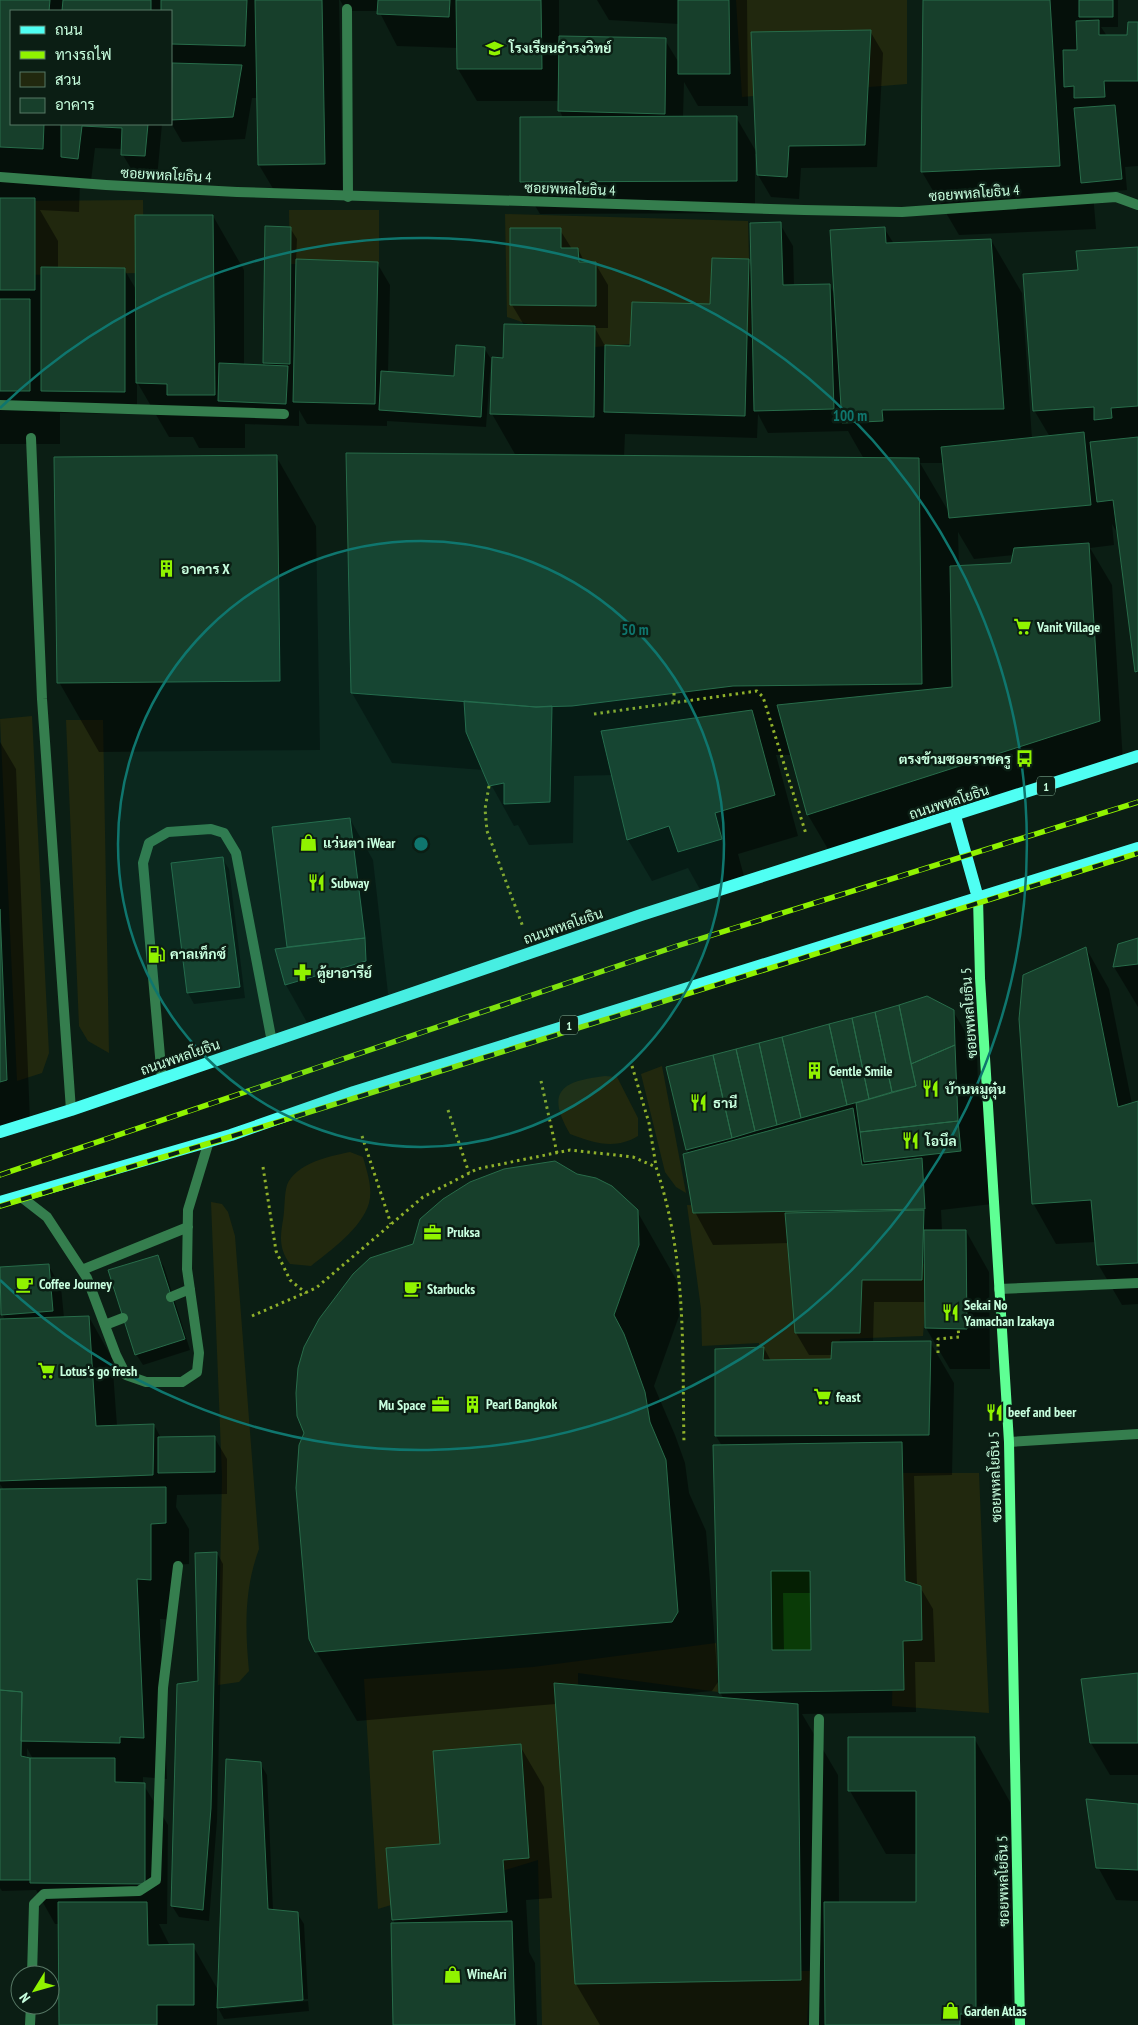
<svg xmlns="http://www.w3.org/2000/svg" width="1138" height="2025" font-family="'PT Sans Narrow',Sarabun,sans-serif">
	<rect width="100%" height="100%" fill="#0b1e14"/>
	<!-- green -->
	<path fill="#21280e" d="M736,0h171v84l-165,13z
		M143,200l1,73 -122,2 -2,-74z
		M289,210h90v54h-89z
		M505,214l243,7 3,113 -156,13 -88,-30z
		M32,716l17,337 -7,20 -25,8 -17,-362z
		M66,720h37l6,333 -21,-12 -9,-15z
		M662,1066l24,127 -10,-6 -11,-15 -24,-98z
		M605,1076l12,1 21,41v18c-23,14 -44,7 -68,-2 -25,-43 -8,-53 35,-58z
		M350,1152l13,5c4,15 10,31 6,46 -7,25 -39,48 -58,63l-21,-2c-11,-15 -10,-27 -7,-44 2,-11 1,-25 4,-35 9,-22 43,-29 63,-33z
		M211,1202l11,2 6,8 7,24 24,313c-15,41 -14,79 -10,122l-10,11 -21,3 4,-209z
		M687,1205l111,3 6,54 125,2 -6,72 -83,3 -3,23 -78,1v-20l-57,3 -1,-37z
		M897,1473h82l10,240 -97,-7z
		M716,1643l2,49 -140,-19 2,298h230l-3,54h-265l-4,-165 -160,49 -14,-230 169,-12z"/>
	<!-- water -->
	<path fill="#0a3b07" d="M771,1571h39l1,79h-39z"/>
	<!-- shadow -->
	<path fill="#0007" fill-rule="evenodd" d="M0,0h339l4,197h-65l-19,-32 -1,-67h-6l-7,41 -63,3 -11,-19v-112h-160v113h151l-5,54 -21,-1 -13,-22v-6l-28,-1 -4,33 -11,-1 -1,32 -39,-2 18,31v28h66l13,22 76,-75 31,54v95l22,1 -2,-3 2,-136 24,1 7,11 -1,22 81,2 13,22 -2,88 67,5 29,-30 7,11 -5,68 -99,-6v5l-80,-2 -8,-14v16l-54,-2v24h-46l-6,-11h-24l-32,-55v32l-77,-1v31h-60z
		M340,0h219v37l106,3 14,23v-39l-70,-4 -12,-20h150l1,106h-50l-14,-24 -1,35h53l21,36 113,-122 13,22 -6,114 -76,1 -2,31 -28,-2 -13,-22 -1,-21h-2v59l-215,1 -19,-32 42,-64 -3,-7v-10h-83l-19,-32v-21l-61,-2 -18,-35h-33z
		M924,0h155l1,2v-2h38v27h-17l6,9h22l9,-13v143l-13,1 2,23 -34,3 3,36 -137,6 -37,-63z
		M780,224l13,22 1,40h36l5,9 49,-67 10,16 97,-4 31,53 10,146 18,-2 -16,-27 45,-139 59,-23v427l-19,-139 -7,-12 2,21 -24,3 22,37 11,177 -291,94 -24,-41 -16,-60h-16l22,81 -60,18 7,26 -43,13 -14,-25 -36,13 -24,-41 -15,-65 -39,1 -1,67 -44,2 -11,-20 -4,1 -31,-56 -91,-7 -40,-70 -5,-238 169,1 -24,-42 1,-55h11l20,-34 -12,-20 48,-75 12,19h6l7,14h10l13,22v43h-13l10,18 26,1 81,-41 36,-46 4,8zM758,414l10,19 80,-2 16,28 -240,-2 1,-23 132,4zM920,463h24l6,51zM958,532l16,27 40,-4 -2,9 -53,3z
		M276,456l40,70 4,224 -221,2 -40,-70z
		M0,742l16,27 14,352 -30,8z
		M350,819l23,41 16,142 -80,24 -23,-41 2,-37 -15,-120z
		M222,858l7,11 16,129 -51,6 -6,-11 -16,-129z
		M1138,939v68l-24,-40z
		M1086,948l23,41 23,115 6,-2v202l-16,1 -24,-41 -2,-22 -40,2 -23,-41z
		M953,1011l24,41 1,35 8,13 6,104 -51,6 1,21h24l23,41 1,97h-40l-24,-41v-26h-52l-1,41 57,-1 24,41 -2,92 -38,1 3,110 3,1 13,22 2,53h-20l1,50 -114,2 36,61 1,129h78v-50h-31l-36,-63 124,-53 36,64 2,223h-412l-24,-41 -20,-280 -199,17 -41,-70 321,-440 40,70 2,35 -25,70 21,49 10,28 4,30 17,38 12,151 -6,9 -32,3 44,5 -4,-7 2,-246 -6,-10v-86l48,-2 7,13 61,-1v-5h-23l-13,-22 -7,-90 -76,2 -18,-33 -6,-59 -21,-85zM783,1593h28l1,58h-28z
		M157,1256l7,11 26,83 -47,15 -7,-11z
		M48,1265l13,22 3,31 25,-1 23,41 5,68 37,-1 7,13 53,-1 13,22v35l-50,1 -1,12 13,22v35l-15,1v55l-14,-1 7,160 -24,-2v7l25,41 -1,99h-8l11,22h23l25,44 42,-227 7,12 6,135 24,3 7,11 4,75 -85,7v3l85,-8 1,10 -85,8 -7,-13v19h-156l-1,-101h-5l-19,-34 -34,1 -2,-3v-398h4l-4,-6v-164h5l-3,-6 -2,-46zM27,1748l6,11h-6z
		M217,1553l6,11 -6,256 -8,101 -30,-4 -7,-11 6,-221 21,-3z
		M1138,1674v101h-28l-19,-32z
		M520,1746l24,41 8,111 -26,2 3,52 6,11 2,62h-143l1,-101 -2,-5z
		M1138,1805v96l-22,-1 -18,-33z"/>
	<!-- building -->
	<path fill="#173f2b" stroke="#286c4a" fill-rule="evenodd" d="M0,0h50l-1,11h-38v113h33l-1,25 -43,-2z
		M63,0h88v11h-89z
		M161,0h86l-2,46 -74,-2v-33h-10z
		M255,0h67l3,164 -67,1z
		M378,0h72l-1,17 -72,-3z
		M456,0h85l1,69h-85z
		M678,0h51l1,74h-52z
		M923,0h127l10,166 -139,6z
		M1079,0h34v17h-34z
		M1099,20v15h28l1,-13h10v59h-34l1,16 -31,1v-12l-10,1 -1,-37h14l-1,-29z
		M871,30l-6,115 -76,1 -2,31 -30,-2 -6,-143z
		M559,36l107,2 -1,76 -107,-3z
		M172,63l70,2 -9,52 -62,3z
		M1115,105l7,74 -41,4 -7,-75z
		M737,116v65l-217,1v-65z
		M61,124h87l-3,32 -24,-1 1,-27 -40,-2 -4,33 -17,-2z
		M0,198h35v92h-35z
		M135,215h78l2,180h-48v-11l-31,-1z
		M781,222l2,63 47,-1 4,125 -80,2 -4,-188z
		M265,226l26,1 -1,137 -27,-1z
		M885,227l1,16 105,-4 13,170 -122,1 1,11 -41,2 -12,-193z
		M510,228h51v20h17l1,14h17v44l-86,-1z
		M1138,247v159l-27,2 1,10 -18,2v-13l-61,4 -10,-137 55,-4 -2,-19z
		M712,258l37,1 -4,157 -141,-4 1,-67 25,1 2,-44 78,2z
		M296,259l82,3 -3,142 -82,-2z
		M41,267l84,1v124l-84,-1z
		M0,299h30v92h-30z
		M504,324l91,2 -1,91 -104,-3 2,-57 11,1z
		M456,345l29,2 -4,70 -102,-7 2,-39 73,5z
		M219,363l69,3 -2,38 -68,-3z
		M1084,432l7,73 -142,13 -8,-71z
		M1138,437v234l-3,1 -22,-172 -16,2 -7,-60z
		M346,453l573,5 3,226 -189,2 -161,20 -36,1 -185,-14z
		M277,455l3,226 -223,2 -3,-226z
		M1089,543l11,178 -293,94 -30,-110 175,-18 -2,-121 61,-3 3,-15z
		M464,701l72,6 16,-1 -2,96 -46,2v-21l-15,3 -23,-54z
		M752,710l23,85 -60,18 7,26 -44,13 -9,-26 -42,14 -26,-109z
		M350,818l15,120 -78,9 -15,-120z
		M223,857l17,130 -53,6 -16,-130z
		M0,909l7,171 -7,2z
		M365,938l1,23 -81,24 -10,-36z
		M1138,938v26l-25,3 5,-23z
		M1086,947l32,160 20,-6v162l-41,2 -6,-65 -59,4 -13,-185 4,-44z
		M927,996l27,14 1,35 -44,19 -12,-59z
		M899,1005l17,81 -24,6 -17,-80z
		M875,1012l17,80 -23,7 -17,-81z
		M852,1018l17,81 -22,6 -18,-81z
		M829,1024l18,81 -46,13 -19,-81z
		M782,1037l19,81 -24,7 -18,-82z
		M759,1043l18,82 -22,6 -19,-82z
		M955,1045l3,76 -98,11 -4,-29 60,-17 -5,-22z
		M736,1049l19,82 -23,7 -19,-83z
		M713,1055l19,83 -46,12 -20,-83z
		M853,1108l9,57 60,-7 3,51 -232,4 -10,-59z
		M958,1121l3,30 -97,11 -4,-30z
		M555,1161l22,13 19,4 16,8 26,24 1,35 -25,70 10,19 11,30 10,28 5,30 16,38 12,152 -6,10 -357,30 -6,-13 -13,-151 3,-43 5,-12 -7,-17 -1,-23 2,-25 6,-21 15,-28 34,-45 17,-16 43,-14 7,-25 23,-20 27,-17 34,-13z
		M924,1210l-2,70h-60l-2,53h-65l-10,-120z
		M924,1230h42l1,99 -42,-1z
		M158,1255l27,84 -50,16 -27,-85z
		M49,1264l4,47 -52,4 -1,-48z
		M89,1316l7,110 58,-2 -1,51 -153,6v-162z
		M931,1341l-2,94 -214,1v-87l49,-2 -1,13 68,-1 1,-17z
		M215,1436v36l-57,1v-36z
		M902,1442l3,139 16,5 1,54 -19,1 1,49 -185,3 -6,-248zM771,1571h39l1,79h-39z
		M166,1487v36l-15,1v56l-14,-1 7,159 -24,-1v6l-99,-2 1,-49 -22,-2v-201z
		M217,1552l-6,256 -8,102 -32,-4 6,-222 21,-3 -3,-128z
		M1138,1673v70h-48l-9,-64z
		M554,1683l244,21 3,276 -226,4z
		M0,1690l22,2 -1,64 9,2v122h-30z
		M848,1737h127l1,277h-16v11h-135l-1,-123h92v-111h-68z
		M521,1744l8,114 -26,2 4,52 -115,8 -6,-72 54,-4 -7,-93z
		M30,1758h85v24l30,1v101l-115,-1z
		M226,1759l35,3 7,147 30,3 5,88 -86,8z
		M1086,1799l52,5v66l-42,-2z
		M58,1902h89l1,43 46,-1v61h-37v20h-98z
		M512,1921l3,104h-122l-2,-102z"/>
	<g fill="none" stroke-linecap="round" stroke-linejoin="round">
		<!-- path -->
		<path stroke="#90b12a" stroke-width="3" stroke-dasharray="2.5 4" stroke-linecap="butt" d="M674,693v10
			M594,714l163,-23 6,6 43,137
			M489,786l-4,23 2,22 36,96
			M632,1066l17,57 7,43
			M541,1081l16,72
			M448,1110l21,63
			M362,1136l29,88
			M263,1167l13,84 14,29 16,13
			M252,1316l64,-28 107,-91 54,-28 93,-19 63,7 23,10c31,92 26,181 28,277
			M938,1353v-14l21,-2 -1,-9"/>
		<!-- lane -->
		<path stroke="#357e4e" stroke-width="10" d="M347,9l1,188
			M31,438l11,261 29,411
			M162,1079l-19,-216 6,-20 19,-11 43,-3 13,4 12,20 36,189
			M20,1196l27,21 40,61 29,77 10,20 20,7h36l15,-10 2,-19 -12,-84 1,-59 21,-69
			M82,1270l106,-43
			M999,1289l139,-6
			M171,1297l19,-8
			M105,1325l18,-7
			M32,1975l2,-71 10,-10 95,-3 17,-11 7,-192 15,-122
			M30,2025l1,-20
			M814,2025l5,-306"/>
		<!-- street -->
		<path stroke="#357e4e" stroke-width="10" d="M0,177l106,8 131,7 567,18 98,2 214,-15 22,8
			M0,405l284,9
			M1009,1442l129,-8"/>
		<!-- secondary -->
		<path stroke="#5fff94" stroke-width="10" d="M978,898l2,80 29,464 11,583"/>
		<!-- primary -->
		<path stroke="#4ffff3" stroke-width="12" d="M955,816l23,82
			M0,1132l71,-22 570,-195 497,-159
			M0,1202l231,-67 123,-43 784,-244"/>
		<defs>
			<path id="rail" d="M0,1175l677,-229 461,-144
				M0,1206l223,-67 915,-286"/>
		</defs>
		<!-- rail casing -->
		<use href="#rail" stroke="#90f300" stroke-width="5.5"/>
		<!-- rail -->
		<use href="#rail" stroke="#0b1e14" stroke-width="4" stroke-dasharray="11" stroke-linecap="butt"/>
	</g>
	<!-- distance rings -->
	<circle cx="421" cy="844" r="303" fill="#0f766e" fill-opacity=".12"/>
	<g fill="none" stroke="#0f766e" stroke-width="2.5">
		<circle cx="421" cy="844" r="303"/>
		<path d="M0 408A606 606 0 1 1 0 1280"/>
	</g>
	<!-- icons -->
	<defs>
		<symbol id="school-bare" viewBox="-9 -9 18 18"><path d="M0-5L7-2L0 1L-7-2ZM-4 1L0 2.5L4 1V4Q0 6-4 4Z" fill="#90f300" stroke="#0b1e14" stroke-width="2.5" paint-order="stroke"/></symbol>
		<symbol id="building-bare" viewBox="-9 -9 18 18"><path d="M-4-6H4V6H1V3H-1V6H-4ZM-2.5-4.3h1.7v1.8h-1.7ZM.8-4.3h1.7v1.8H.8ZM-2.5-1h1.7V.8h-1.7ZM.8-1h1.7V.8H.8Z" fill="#90f300" stroke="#0b1e14" stroke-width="2.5" paint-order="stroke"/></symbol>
		<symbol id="supermarket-bare" viewBox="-9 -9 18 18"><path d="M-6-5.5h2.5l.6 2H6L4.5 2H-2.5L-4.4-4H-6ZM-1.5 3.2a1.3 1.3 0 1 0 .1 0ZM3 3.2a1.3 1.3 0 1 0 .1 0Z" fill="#90f300" stroke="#0b1e14" stroke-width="2.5" paint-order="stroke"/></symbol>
		<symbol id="bus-bare" viewBox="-9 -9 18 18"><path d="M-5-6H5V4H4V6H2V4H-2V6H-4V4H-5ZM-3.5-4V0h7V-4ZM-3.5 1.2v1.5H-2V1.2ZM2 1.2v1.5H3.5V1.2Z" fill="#90f300" stroke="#0b1e14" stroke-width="2.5" paint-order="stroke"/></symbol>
		<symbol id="shop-bare" viewBox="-9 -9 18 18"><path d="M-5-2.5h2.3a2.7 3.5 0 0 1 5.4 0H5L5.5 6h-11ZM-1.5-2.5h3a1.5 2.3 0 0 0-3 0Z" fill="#90f300" stroke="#0b1e14" stroke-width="2.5" paint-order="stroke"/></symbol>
		<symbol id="restaurant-bare" viewBox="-9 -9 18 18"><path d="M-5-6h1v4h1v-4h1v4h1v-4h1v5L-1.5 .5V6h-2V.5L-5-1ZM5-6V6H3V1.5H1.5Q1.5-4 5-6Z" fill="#90f300" stroke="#0b1e14" stroke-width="2.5" paint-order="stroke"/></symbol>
		<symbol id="fuel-bare" viewBox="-9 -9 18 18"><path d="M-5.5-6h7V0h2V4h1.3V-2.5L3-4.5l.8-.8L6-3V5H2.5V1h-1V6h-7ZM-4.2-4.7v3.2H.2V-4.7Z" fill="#90f300" stroke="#0b1e14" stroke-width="2.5" paint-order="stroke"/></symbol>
		<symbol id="pharmacy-bare" viewBox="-9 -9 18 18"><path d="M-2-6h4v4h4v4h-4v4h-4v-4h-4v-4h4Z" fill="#90f300" stroke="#0b1e14" stroke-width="2.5" paint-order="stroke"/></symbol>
		<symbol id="office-bare" viewBox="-9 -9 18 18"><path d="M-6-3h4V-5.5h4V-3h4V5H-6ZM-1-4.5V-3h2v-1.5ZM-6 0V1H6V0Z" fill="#90f300" stroke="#0b1e14" stroke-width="2.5" paint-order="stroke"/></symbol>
		<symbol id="cafe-bare" viewBox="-9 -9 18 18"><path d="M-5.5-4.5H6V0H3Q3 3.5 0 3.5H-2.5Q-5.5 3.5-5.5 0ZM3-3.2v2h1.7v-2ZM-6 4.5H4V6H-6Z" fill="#90f300" stroke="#0b1e14" stroke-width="2.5" paint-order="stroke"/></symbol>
	</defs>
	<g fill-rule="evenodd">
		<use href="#school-bare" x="482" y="36" width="25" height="25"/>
		<use href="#building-bare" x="154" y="556" width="25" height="25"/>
		<use href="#supermarket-bare" x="1010" y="614" width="25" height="25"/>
		<use href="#bus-bare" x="1012" y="746" width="25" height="25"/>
		<use href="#shop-bare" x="296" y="830" width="25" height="25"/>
		<use href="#restaurant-bare" x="304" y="870" width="25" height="25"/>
		<use href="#fuel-bare" x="144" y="942" width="25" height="25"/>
		<use href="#pharmacy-bare" x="290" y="960" width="25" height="25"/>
		<use href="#building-bare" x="802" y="1058" width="25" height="25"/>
		<use href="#restaurant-bare" x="918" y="1076" width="25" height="25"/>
		<use href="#restaurant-bare" x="686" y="1090" width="25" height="25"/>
		<use href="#restaurant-bare" x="898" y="1128" width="25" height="25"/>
		<use href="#office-bare" x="420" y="1220" width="25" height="25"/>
		<use href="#cafe-bare" x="12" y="1272" width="25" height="25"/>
		<use href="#cafe-bare" x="400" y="1276" width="25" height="25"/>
		<use href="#restaurant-bare" x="938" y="1300" width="25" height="25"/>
		<use href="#supermarket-bare" x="34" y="1358" width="25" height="25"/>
		<use href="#supermarket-bare" x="810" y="1384" width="25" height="25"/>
		<use href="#building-bare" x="460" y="1392" width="25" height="25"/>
		<use href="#office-bare" x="428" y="1392" width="25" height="25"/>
		<use href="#restaurant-bare" x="982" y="1400" width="25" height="25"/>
		<use href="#shop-bare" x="440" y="1962" width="25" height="25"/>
		<use href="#shop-bare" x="938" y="1998" width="25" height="25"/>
	</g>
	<g text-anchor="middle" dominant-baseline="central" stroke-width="5" stroke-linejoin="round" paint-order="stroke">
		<!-- shield labels -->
		<g fill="#0b1e14" stroke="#8fbca2" stroke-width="1">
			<rect x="1037" y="776.5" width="18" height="19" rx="4"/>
			<rect x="560" y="1015.5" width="18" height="19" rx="4"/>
		</g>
		<g font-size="12" font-weight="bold" fill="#c8ffdf">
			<text x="1046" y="786">1</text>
			<text x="569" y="1025">1</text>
		</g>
		<!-- poi labels -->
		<g font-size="14" font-weight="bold" fill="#c8ffdf" stroke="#0b1e14" text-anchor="start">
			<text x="509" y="48">โรงเรียนธำรงวิทย์</text>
			<text x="181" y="569">อาคาร X</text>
			<text x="1037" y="627">Vanit Village</text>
			<text x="1011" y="759" text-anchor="end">ตรงข้ามซอยราชครู</text>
			<text x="323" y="843">แว่นตา iWear</text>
			<text x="331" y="883">Subway</text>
			<text x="170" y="954">คาลเท็กซ์</text>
			<text x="317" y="973">ตู้ยาอารีย์</text>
			<text x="829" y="1071">Gentle Smile</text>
			<text x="945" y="1089">บ้านหมูตุ๋น</text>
			<text x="713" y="1103">ธานี</text>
			<text x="925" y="1141">โอบึล</text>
			<text x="447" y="1232">Pruksa</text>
			<text x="39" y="1284">Coffee Journey</text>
			<text x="427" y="1289">Starbucks</text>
			<text x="964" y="1305">Sekai No<tspan x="964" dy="16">Yamachan Izakaya</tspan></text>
			<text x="60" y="1371">Lotus's go fresh</text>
			<text x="836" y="1397">feast</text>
			<text x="486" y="1404">Pearl Bangkok</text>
			<text x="426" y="1405" text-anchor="end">Mu Space</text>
			<text x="1008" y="1412">beef and beer</text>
			<text x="467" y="1974">WineAri</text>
			<text x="964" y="2011">Garden Atlas</text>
		</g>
		<!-- street labels -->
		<g font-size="14" fill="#c8ffdf" stroke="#0b1e14">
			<text transform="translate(166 175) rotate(3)">ซอยพหลโยธิน 4</text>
			<text transform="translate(570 189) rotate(2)">ซอยพหลโยธิน 4</text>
			<text transform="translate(974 193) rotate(-4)">ซอยพหลโยธิน 4</text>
			<text transform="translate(949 802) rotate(-18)">ถนนพหลโยธิน</text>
			<text transform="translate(563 926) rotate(-19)">ถนนพหลโยธิน</text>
			<text transform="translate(969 1013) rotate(-94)">ซอยพหลโยธิน 5</text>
			<text transform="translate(180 1057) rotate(-19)">ถนนพหลโยธิน</text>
			<text transform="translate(995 1477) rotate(-92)">ซอยพหลโยธิน 5</text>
			<text transform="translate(1003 1881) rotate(-91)">ซอยพหลโยธิน 5</text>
		</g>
	</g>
	<circle cx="421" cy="844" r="8" fill="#0f766e" stroke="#0b1e14" stroke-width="2.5"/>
	<g font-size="15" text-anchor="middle" font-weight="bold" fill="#0f766e" stroke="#0b1e14" stroke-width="5" stroke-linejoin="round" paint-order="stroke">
		<text x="850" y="421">100 m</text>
		<text x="635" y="635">50 m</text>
	</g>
	<!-- legend -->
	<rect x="10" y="10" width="162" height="115" fill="#0b1e14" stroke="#577865"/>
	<rect x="20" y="26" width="25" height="8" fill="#4ffff3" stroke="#577865"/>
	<text x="55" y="35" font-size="15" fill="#c8ffdf">ถนน</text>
	<rect x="20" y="51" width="25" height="8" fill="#90f300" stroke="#577865"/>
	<text x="55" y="60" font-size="15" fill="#c8ffdf">ทางรถไฟ</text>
	<rect x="20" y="72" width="25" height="15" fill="#21280e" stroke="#577865"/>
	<text x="55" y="85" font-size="15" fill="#c8ffdf">สวน</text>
	<rect x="20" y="98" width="25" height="15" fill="#173f2b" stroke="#577865"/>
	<text x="55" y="110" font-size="15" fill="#c8ffdf">อาคาร</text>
	<!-- north arrow -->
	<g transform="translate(35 1990) rotate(233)"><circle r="24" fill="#0b1e14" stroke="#577865"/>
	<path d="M0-4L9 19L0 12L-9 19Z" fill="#90f300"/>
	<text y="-8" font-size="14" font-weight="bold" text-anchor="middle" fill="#c8ffdf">N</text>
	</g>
</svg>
